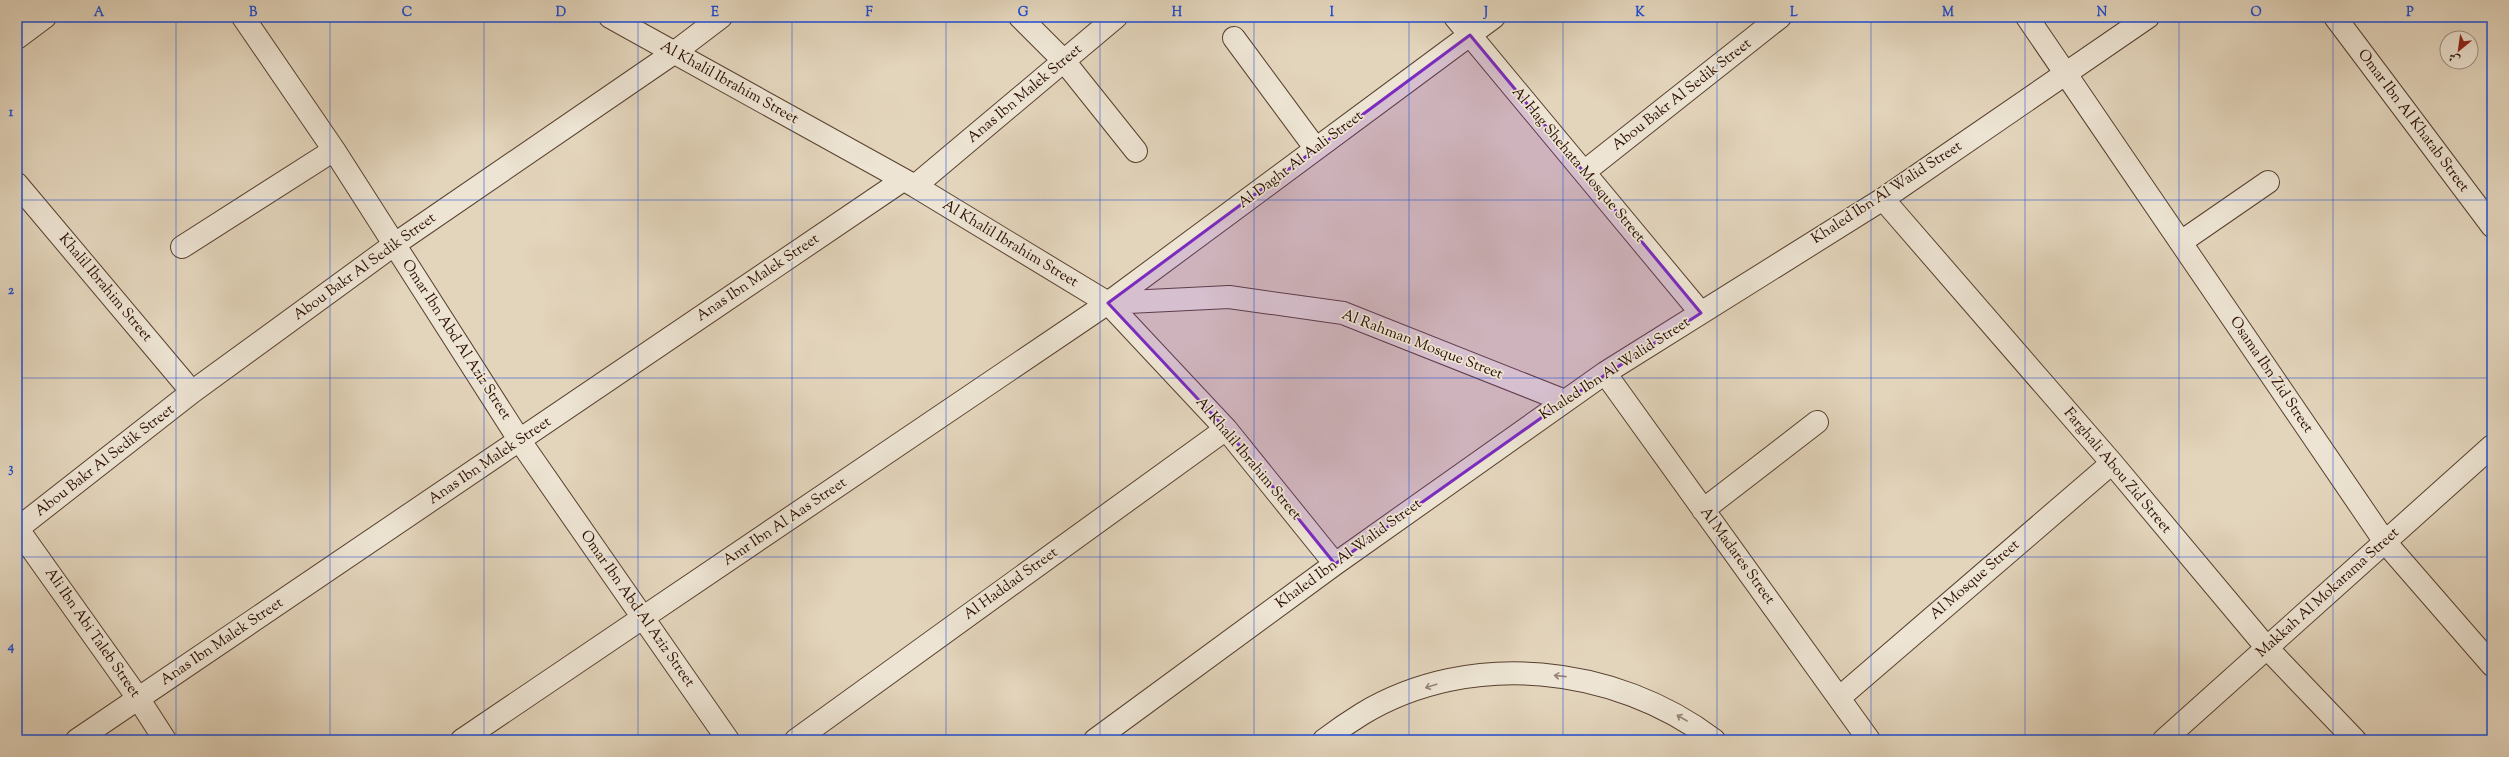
<svg xmlns="http://www.w3.org/2000/svg" width="2509" height="757" font-family="'Sorts Mill Goudy',Amiri,serif">
	<rect width="100%" height="100%" fill="#e3d5bc"/>
	<filter id="stains"><feTurbulence type="fractalNoise" baseFrequency=".005" numOctaves="4"/><feColorMatrix values="0 0 0 0 .2 0 0 0 0 .09 0 0 0 0 .02 0 0 0 .5 -.17"/></filter>
	<radialGradient id="worn" r=".72"><stop offset=".6" stop-color="#630" stop-opacity="0"/><stop offset="1" stop-color="#630" stop-opacity=".3"/></radialGradient>
	<g fill="none" stroke-linecap="round" stroke-linejoin="round">
		<defs>
			<path id="minor" d="M243,17l91,133 186,291 208,299
				M610,17l305,169 193,117 118,126 109,135
				M1020,17l44,44 72,90
				M1455,17l246,296
				M2027,17l358,525 107,123
				M2335,17l157,209
				M17,38l28,-21
				M1234,38l82,111
				M1584,172l196,-155
				M17,184l175,208
				M915,186l201,-169
				M1883,199l229,264 155,185 88,92
				M2181,242l87,-60
				M182,247l152,-97
				M1108,303l121,-6 114,16 222,88
				M1605,373l264,367
				M1703,510l114,-88
				M17,528l121,170 27,42
				M17,529l175,-137 203,-148 280,-192 46,-35
				M1839,698l273,-235
				M77,740l826,-560
				M462,740l646,-437 386,-286
				M796,740l430,-311
				M1095,740l240,-176 270,-191 278,-174 265,-182
				M1324,740c12,-9 25,-18 38,-26 108,-65 253,-49 352,26
				M2164,740l328,-294"/>
		</defs>
		<!-- minor casing -->
		<use href="#minor" stroke="#58402f" stroke-width="24"/>
		<!-- minor -->
		<use href="#minor" stroke="#ede4d3" stroke-width="22"/>
	</g>
	<!-- one-way arrows -->
	<defs><path id="oneway-shaft" d="M-6 0H5M1.5-3L5.5 0L1.5 3" fill="none" stroke-width="1.6" stroke-linecap="round" stroke-linejoin="round"/></defs>
	<g stroke="#958474">
		<use href="#oneway-shaft" transform="translate(1560 676) rotate(-174)"/>
		<use href="#oneway-shaft" transform="translate(1431 686) rotate(162)"/>
		<use href="#oneway-shaft" transform="translate(1682 718) rotate(-150)"/>
	</g>
	<!-- marked area -->
	<path fill="#7b2cbf" fill-opacity="0.2" stroke="#7b2cbf" stroke-width="3" stroke-linejoin="round" d="M1470,35l231,278 -136,88 -230,163 -109,-135 -118,-126z"/>
	<!-- grid -->
	<path fill="none" stroke="#1d4ed8" stroke-width="1" stroke-opacity="0.55" d="M176,17v723M330,17v723M484,17v723M638,17v723M792,17v723M946,17v723M1100,17v723M1254,17v723M1409,17v723M1563,17v723M1717,17v723M1871,17v723M2025,17v723M2179,17v723M2333,17v723M17,200h2475M17,378h2475M17,557h2475"/>
	<g text-anchor="middle" dominant-baseline="central" stroke-width="3.5" stroke-linejoin="round" paint-order="stroke">
		<!-- street labels -->
		<g font-size="15" fill="#2a0e00" stroke="#ede4d3">
			<text transform="translate(729 83) rotate(29)">Al Khalil Ibrahim Street</text>
			<text transform="translate(1025 94) rotate(-40)">Anas Ibn Malek Street</text>
			<text transform="translate(1682 95) rotate(-38)">Abou Bakr Al Sedik Street</text>
			<text transform="translate(2413 121) rotate(53)">Omar Ibn Al Khatab Street</text>
			<text transform="translate(1301 160) rotate(-37)">Al Daght Al Aali Street</text>
			<text transform="translate(1578 165) rotate(50)">Al Hag Shehata Mosque Street</text>
			<text transform="translate(1887 193) rotate(-33)">Khaled Ibn Al Walid Street</text>
			<text transform="translate(1010 244) rotate(31)">Al Khalil Ibrahim Street</text>
			<text transform="translate(365 267) rotate(-36)">Abou Bakr Al Sedik Street</text>
			<text transform="translate(758 278) rotate(-34)">Anas Ibn Malek Street</text>
			<text transform="translate(105 288) rotate(50)">Khalil Ibrahim Street</text>
			<text transform="translate(456 340) rotate(57)">Omar Ibn Abd Al Aziz Street</text>
			<text transform="translate(1422 345) rotate(21)">Al Rahman Mosque Street</text>
			<text transform="translate(1615 369) rotate(-33)">Khaled Ibn Al Walid Street</text>
			<text transform="translate(2271 375) rotate(56)">Osama Ibn Zid Street</text>
			<text transform="translate(1248 459) rotate(50)">Al Khalil Ibrahim Street</text>
			<text transform="translate(105 461) rotate(-38)">Abou Bakr Al Sedik Street</text>
			<text transform="translate(490 461) rotate(-34)">Anas Ibn Malek Street</text>
			<text transform="translate(2117 471) rotate(50)">Farghali Abou Zid Street</text>
			<text transform="translate(785 522) rotate(-34)">Amr Ibn Al Aas Street</text>
			<text transform="translate(1349 554) rotate(-36)">Khaled Ibn Al Walid Street</text>
			<text transform="translate(1737 556) rotate(54)">Al Madares Street</text>
			<text transform="translate(1975 580) rotate(-41)">Al Mosque Street</text>
			<text transform="translate(1011 584) rotate(-36)">Al Haddad Street</text>
			<text transform="translate(2328 593) rotate(-42)">Makkah Al Mokarama Street</text>
			<text transform="translate(637 609) rotate(55)">Omar Ibn Abd Al Aziz Street</text>
			<text transform="translate(92 633) rotate(55)">Ali Ibn Abi Taleb Street</text>
			<text transform="translate(222 642) rotate(-34)">Anas Ibn Malek Street</text>
		</g>
	</g>
	<!-- margin -->
	<rect width="2509" height="757" fill="none" stroke="#e3d5bc" stroke-width="44"/>
	<!-- north arrow -->
	<g transform="translate(2459 50) rotate(209)"><circle r="19" fill="#ede4d3" stroke="#9f8e7f"/>
	<path d="M0-3L7 15L0 10L-7 15Z" fill="#8f2418"/>
	<text y="-6" font-size="11" font-weight="bold" text-anchor="middle" fill="#2a0e00">ش</text>
	</g>
	<rect x="22" y="22" width="2465" height="713" fill="none" stroke="#1d4ed8" stroke-width="1.5"/>
	<g font-size="13" text-anchor="middle" font-weight="bold" fill="#1d4ed8">
		<text x="99" y="16">A</text>
		<text x="253" y="16">B</text>
		<text x="407" y="16">C</text>
		<text x="561" y="16">D</text>
		<text x="715" y="16">E</text>
		<text x="869" y="16">F</text>
		<text x="1023" y="16">G</text>
		<text x="1177" y="16">H</text>
		<text x="1332" y="16">I</text>
		<text x="1486" y="16">J</text>
		<text x="1640" y="16">K</text>
		<text x="1794" y="16">L</text>
		<text x="1948" y="16">M</text>
		<text x="2102" y="16">N</text>
		<text x="2256" y="16">O</text>
		<text x="2410" y="16">P</text>
		<text x="11" y="116">1</text>
		<text x="11" y="294">2</text>
		<text x="11" y="472">3</text>
		<text x="11" y="650">4</text>
	</g>
	<rect width="100%" height="100%" filter="url(#stains)"/>
	<rect width="100%" height="100%" fill="url(#worn)"/>
</svg>
